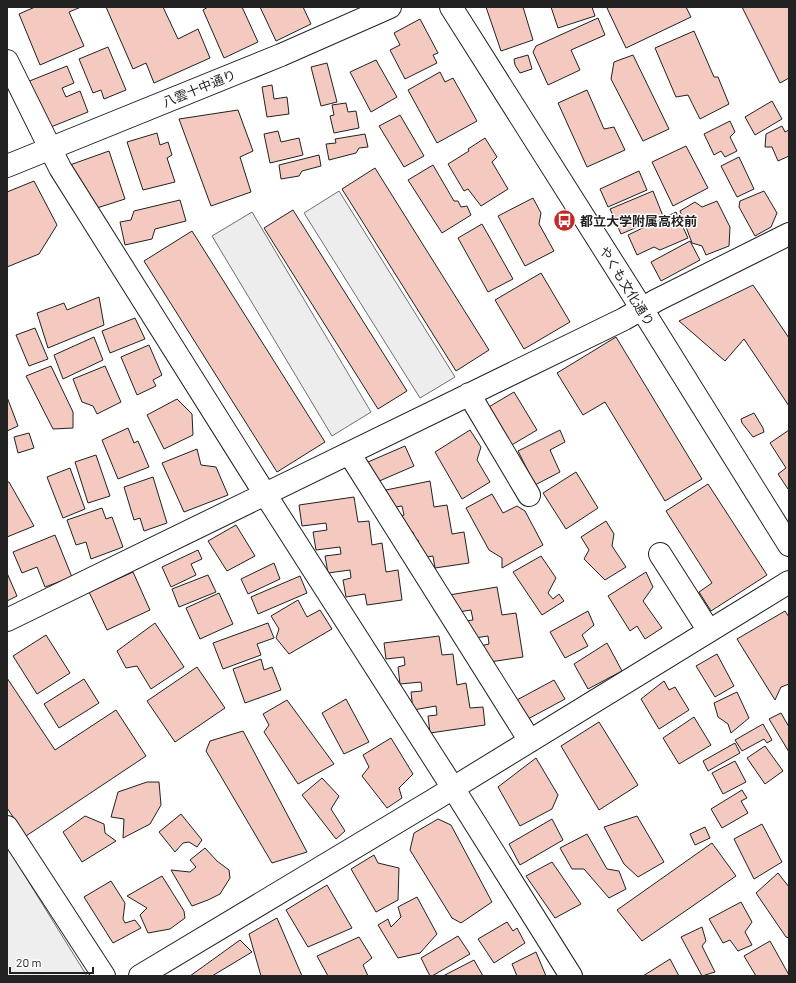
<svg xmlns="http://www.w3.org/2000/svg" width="796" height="983" font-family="Barlow,'Noto Sans JP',sans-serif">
	<rect width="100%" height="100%" fill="#fff"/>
	<!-- green -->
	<path fill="#eee" stroke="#6f6f6f" d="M7,847l80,129h-80z"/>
	<!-- parking -->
	<path fill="#ededed" stroke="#6f6f6f" d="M339,191l116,186 -35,21 -116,-185z
		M252,212l119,200 -39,24 -120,-200z"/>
	<!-- building -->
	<path fill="#f3c9c0" stroke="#222" d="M35,7h46l-12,5 15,34 -44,19 -21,-51z
		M106,7h57l15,32 20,-10 12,29 -56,25 -8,-20 -13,6z
		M208,7h34l16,35 -34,16 -21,-48z
		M260,7h43l8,17 -35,17z
		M486,7h37l10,33 -32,11z
		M551,7h41l3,9 -37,12z
		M609,7h77l5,10 -65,31 -19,-40z
		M742,7h47v71l-9,5z
		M598,18l7,17 -34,15 9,20 -32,15 -15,-33 3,-6z
		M420,19l18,34 -5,2 4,8 -32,16 -15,-29 10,-5 -6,-12z
		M694,31l20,46h4l11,27 -29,15 -12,-24 -12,2 -21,-49z
		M108,47l18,43 -22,9 -3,-9 -8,3 -14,-34z
		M528,55l4,14 -12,4 -5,-8 -1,-6z
		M633,55l36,74 -26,12 -32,-62 3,-17z
		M376,60l21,37 -26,15 -21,-40z
		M327,63l10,39 -16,4 -10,-39z
		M67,66l7,17 -12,5 4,9 14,-6 8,21 -42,17 -19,-47z
		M440,72l5,10 8,-4 24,43 -40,22 -29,-53z
		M272,85l2,14 13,-2 2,17 -22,3 -5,-30z
		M587,90l17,39 10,-2 11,23 -38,17 -29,-64z
		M772,101l10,18 -27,16 -10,-18z
		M346,103l2,9 8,-1 3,17 -25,5 -4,-17 4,-1 -2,-10z
		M238,110l15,41 -13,6 11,35 -40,14 -32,-87z
		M400,115l24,41 -20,11 -25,-41z
		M730,121l5,11 -5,5 7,14 -12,6 -4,-6 -7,4 -10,-21z
		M782,126l3,6 4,-2v26l-11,5 -6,-14h-7l1,-13z
		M278,131l3,11 18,-4 4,17 -33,8 -6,-29z
		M157,133l3,12 8,-3 4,13 -5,3 8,24 -32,8 -16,-48z
		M365,134l3,13 -9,1 -3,5 -27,7 -3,-16 10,-1 -1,-4z
		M485,138l12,19 -5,5 16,27 -27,17 -13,-17 -4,2 -16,-27 21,-13 -1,-2z
		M686,146l22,42 -35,18 -21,-44z
		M109,151l16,48 -28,9 -30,-42z
		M319,155l2,11 -19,5 -3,5 -18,3 -2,-14z
		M739,157l15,32 -17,8 -16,-31z
		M433,165l21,36h4l3,6 6,-1 4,9 -29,18 -34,-53z
		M375,168l114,182 -33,21 -114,-182z
		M639,171l8,19 -39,17 -8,-18z
		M34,181l23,44 -18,29 -32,13v-75z
		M653,191l10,25 -42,18 -11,-25z
		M764,191l13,22 -6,14 -16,9 -16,-29 1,-6z
		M533,198l8,15 -2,11 15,27 -29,15 -27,-50z
		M180,200l6,21 -31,8 -3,10 -27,6 -5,-23 11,-2 3,-9z
		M717,201l13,26 -1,19 -23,9 -4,-9 -10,-3 -12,-32 15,-9 7,5z
		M293,210l114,181 -29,18 -114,-181z
		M676,212l12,26 -28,12 -6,-3 -17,8 -9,-20z
		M482,224l31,55 -25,13 -30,-54z
		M192,231l133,211 -48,30 -133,-211z
		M690,241l10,19 -39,21 -10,-19z
		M541,273l29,49 -46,27 -29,-49z
		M753,285l36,53v68l-45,-67 -19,22 -46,-40z
		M99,297l5,28 -56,23 -11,-35 27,-10 3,7z
		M135,318l10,21 -35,14 -8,-22z
		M35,328l13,31 -19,7 -13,-31z
		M94,337l9,23 -40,19 -9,-24z
		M616,337l86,142 -37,22 -60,-99 -22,13 -26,-42z
		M149,345l13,30 -9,5 3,6 -19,9 -16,-38z
		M51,366l22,46v16l-20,1 -27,-53z
		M105,366l16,36 -24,12 -4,-8 -11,-4 -9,-23z
		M514,392l23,38 -27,16 -23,-38z
		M7,397l11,29 -11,5z
		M177,399l15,15 1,21 -29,14 -17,-34z
		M754,413l9,15 1,4 -11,5 -11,-14 -1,-4z
		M128,428l6,15 4,-2 11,26 -31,12 -16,-39z
		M470,430l11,17 -4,13 13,22 -28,17 -27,-47z
		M560,430l5,12 -15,8 10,22 -25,13 -17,-34z
		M789,430v58l-1,1 -10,-15 8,-6 -16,-25z
		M29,433l5,15 -16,5 -4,-16z
		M405,446l9,20 -37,16 -9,-20z
		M197,449l4,16 15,2 12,28 -44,17 -22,-49z
		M96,455l14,41 -22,7 -13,-41z
		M70,468l15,41 -22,9 -16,-41z
		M576,472l22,36 -32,21 -23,-36z
		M153,477l14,46 -23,8 -4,-13 -6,2 -10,-33z
		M430,481l4,26 13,-2 5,29 12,-2 5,31 -34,5 -2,-12 -13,2 -2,-18 -3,1 -2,-9 -9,1 -4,-17 4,-1 -2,-9 -14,2 -2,-18z
		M7,482h2l25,44 -27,11z
		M708,484l59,91 -56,36 -12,-19 13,-9 -46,-72z
		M492,494l11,19 14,-7 8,5 18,34 -41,23v-10l-13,-8 -23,-42z
		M354,497l4,25 11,-1 3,24 10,-2 4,29 12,-2 4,30 -35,5 -2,-11 -19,3 -3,-17 8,-2 -1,-8 -22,3 -3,-17 16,-2 -1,-7 -24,3 -3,-18 14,-2 -1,-7 -24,3 -3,-21z
		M102,508l4,11 6,-2 11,30 -32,12 -5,-17 -10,3 -9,-25z
		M606,521l8,13 -2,12 14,21 -21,13 -21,-21 5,-9 -8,-13z
		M236,525l19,31 -28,15 -19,-30z
		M55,535l17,42 -27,10 -8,-20 -15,6 -9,-21z
		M198,550l4,9 -11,5 5,11 -25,12 -9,-20z
		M541,556l15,22 -8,15 5,6 6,-5 5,7 -22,14 -29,-43z
		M274,563l6,16 -32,15 -7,-15z
		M133,572l17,38 -43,20 -18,-38z
		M646,572l7,15 -10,14 19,27 -17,11 -8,-13 -7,5 -22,-35z
		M7,573l10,23 -10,5z
		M208,575l8,17 -37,15 -7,-18z
		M300,576l7,17 -49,21 -7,-17z
		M497,587l5,28 14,-2 7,44 -40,6 -3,-17 9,-2 -1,-8 -20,3 -3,-18 8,-1 -2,-10 -19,3 -3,-18z
		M219,593l14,31 -33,15 -14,-31z
		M298,600l9,17 13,-7 12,19 -43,25 -13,-16 3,-9 -8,-13z
		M588,611l6,14 -12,10 6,11 -23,12 -15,-26z
		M785,611l4,6v67l-8,3 -6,13 -38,-61z
		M155,623l29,44 -33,22 -14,-23 -11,2 -9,-17z
		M268,623l6,15 -17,6 4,11 -38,14 -10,-26z
		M46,635l24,38 -33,21 -24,-38z
		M439,636l3,19 11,-1 4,31 9,-2 4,25 13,-1 2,18 -55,8 -2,-17 9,-1 -1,-9 -23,4 -2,-18 11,-1 -1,-9 -21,2 -2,-17 7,-2 -1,-8 -18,2 -2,-16z
		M607,643l15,28 -34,18 -14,-25z
		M717,654l17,32 -19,11 -19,-31z
		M261,659l3,11 8,-3 9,23 -36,13 -12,-34z
		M197,667l28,41 -50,34 -28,-41z
		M7,678l48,72 61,-40 30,46 -120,80 -19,-28z
		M84,679l15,24 -40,25 -15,-24z
		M554,680l11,19 -37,20 -13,-18z
		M664,681l5,9 6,-3 14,23 -30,19 -18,-30z
		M737,692l12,26 -18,15 -3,-9 -10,-7 -4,-14z
		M346,699l23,43 -25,12 -22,-41z
		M287,700l47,64 -36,20 -34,-52 5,-7 -6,-11z
		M781,713l8,14v25l-20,-33z
		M694,717l17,28 -32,19 -16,-26z
		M599,722l39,63 -39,25 -38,-64z
		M763,724l9,16 -5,3 -3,-4 -22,12 -7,-11z
		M243,731l64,121 -35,11 -66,-112 4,-10z
		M391,738l22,36 -14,14 3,10 -15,10 -25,-32 7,-9 -6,-12z
		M735,743l5,10 -32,18 -5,-10z
		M765,746l18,25 -18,13 -18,-26z
		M536,758l22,37 -6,14 -32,17 -22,-39z
		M735,761l11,21 -23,12 -11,-21z
		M322,778l17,18 -8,13 14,22 -9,8 -34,-44z
		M147,782h12l2,23 -11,19 -27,14 1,-19 -13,-2 7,-25z
		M742,790l5,8 -6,3 7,12 -26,15 -11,-19z
		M181,814l21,26 -5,7 -8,-5 -6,1 -8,9 -16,-20z
		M85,816l19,8 1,9 11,8 -34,21 -19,-30z
		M637,816l27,46 -26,15 -14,-13 -20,-37z
		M438,819l13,6 41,77 -31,21 -9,-5 -42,-68 4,-17z
		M552,819l11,21 -43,25 -11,-21z
		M762,824l20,38 -28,17 -20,-40z
		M705,827l5,11 -15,7 -5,-11z
		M587,834l20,35 12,2 7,18 -17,9 -25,-29h-12l-12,-21z
		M712,843l24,33 -94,65 -25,-31z
		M205,848l12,13 12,9 1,8 -10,16 -12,6 -16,6 -21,-36 19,2 6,-5 -6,-7z
		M374,855l4,8 21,5 -1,32 -22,12 -25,-43z
		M552,862l29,42 -26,14 -29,-42z
		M778,873l11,14v51l-3,-1 -30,-44z
		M162,876l22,35 1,7 -15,11 -22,4 -8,-18 7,-7 -20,-12z
		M111,881l14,22 -2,16 2,4 10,-3 6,8 -28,15 -29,-46z
		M327,885l25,43 -44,19 -22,-37z
		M417,897l20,37 -17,19 -22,5 -20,-33 10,-6 3,8 10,-10 -3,-10z
		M741,902l11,20 -7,10 7,13 -14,6 -8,-11 -7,3 -14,-24z
		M277,918l25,58h-41l-12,-42z
		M507,922l6,9 4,-3 8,15 -31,20 -16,-24z
		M702,927l4,14 -4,5 13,26 -13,4 -21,-39z
		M458,936l12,18 -38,22h-2l-9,-18z
		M359,937l13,21 -9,7 5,11h-40l-11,-20z
		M240,940l12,12 -40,24h-22z
		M770,941l19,34v1h-33l-12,-20z
		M536,952l10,24h-29l-5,-12z
		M670,959l9,17h-36z
		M474,960l9,16h-40z"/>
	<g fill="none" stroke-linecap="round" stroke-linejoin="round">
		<defs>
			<path id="street" d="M7,61l53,107 205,326 188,294 118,188
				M7,166l274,-111 109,-48
				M469,394l60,101
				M349,453l181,288
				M660,554l49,77
				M7,620l617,-301 33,-19 132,-66
				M7,827l97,149
				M140,976l292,-175 357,-219"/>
			<path id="secondary" d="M451,7l191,302 147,236"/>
		</defs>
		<!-- street casing -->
		<use href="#street" stroke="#222" stroke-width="24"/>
		<!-- secondary casing -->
		<use href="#secondary" stroke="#222" stroke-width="24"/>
		<!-- street -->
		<use href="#street" stroke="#fff" stroke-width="22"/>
		<!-- secondary -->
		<use href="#secondary" stroke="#fff" stroke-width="22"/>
	</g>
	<!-- icons -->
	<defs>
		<symbol id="bus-disc" viewBox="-11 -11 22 22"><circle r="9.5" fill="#c62828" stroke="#fff"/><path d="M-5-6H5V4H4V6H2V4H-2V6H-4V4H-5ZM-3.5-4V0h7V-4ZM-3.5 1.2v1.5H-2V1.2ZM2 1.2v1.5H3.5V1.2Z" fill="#fff"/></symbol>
	</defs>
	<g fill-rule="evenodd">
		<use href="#bus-disc" x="552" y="208" width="25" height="25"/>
	</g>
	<g text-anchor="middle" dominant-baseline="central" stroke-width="3" stroke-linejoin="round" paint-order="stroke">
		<!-- street labels -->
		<g font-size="13" fill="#222" stroke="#fff">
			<text transform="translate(199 88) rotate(-22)">八雲十中通り</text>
			<text transform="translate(627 286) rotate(58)">やくも文化通り</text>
		</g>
		<!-- poi labels -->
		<g font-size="13" font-weight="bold" fill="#222" stroke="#fff" text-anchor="start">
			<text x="580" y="221">都立大学附属高校前</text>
		</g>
	</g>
	<!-- border -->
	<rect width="796" height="983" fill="none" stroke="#222222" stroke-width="16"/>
	<!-- scale -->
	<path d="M10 967v6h83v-6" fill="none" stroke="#222222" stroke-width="2"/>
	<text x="16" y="967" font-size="12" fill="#222222" stroke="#ffffff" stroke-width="3" paint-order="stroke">20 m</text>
</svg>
